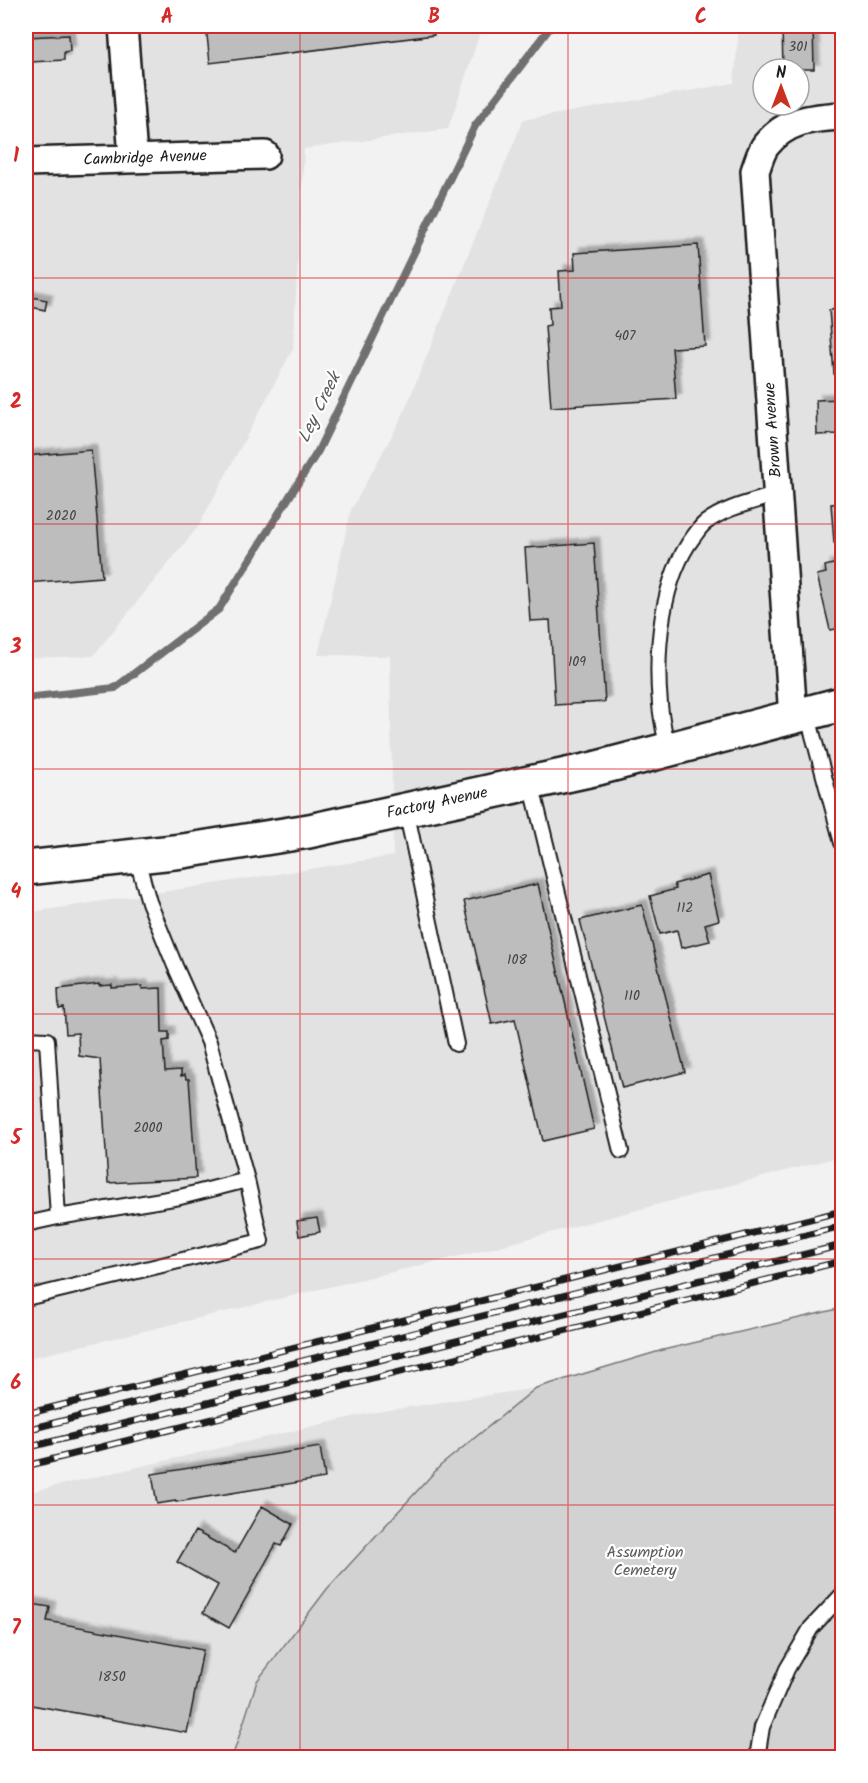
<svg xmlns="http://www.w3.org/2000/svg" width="868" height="1783" font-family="Kalam,sans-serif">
	<defs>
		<filter id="shadow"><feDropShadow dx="5.5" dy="-5.5" stdDeviation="1.5" flood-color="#0004"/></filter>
	</defs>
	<rect width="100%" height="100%" fill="#f2f2f2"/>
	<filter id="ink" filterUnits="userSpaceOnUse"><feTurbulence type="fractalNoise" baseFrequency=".0167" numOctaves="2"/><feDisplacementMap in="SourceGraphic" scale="12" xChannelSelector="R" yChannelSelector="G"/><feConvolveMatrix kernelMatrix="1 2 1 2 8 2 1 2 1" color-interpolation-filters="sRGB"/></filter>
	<g filter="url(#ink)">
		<!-- built -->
		<path fill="#e2e2e2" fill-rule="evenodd" d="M26,26h452l1,10 -31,93 -144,20 -11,200 -95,178 -105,129 -67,2z
			M739,26h103v1130l-357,94 -459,109v-446l367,-57 -3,-200 -72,-1 33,-145 50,-91 122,-299 211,-37zM763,69h36v36h-36z
			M536,1388l-96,78 -113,123 -70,92 -25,76h-206v-264l344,-80z"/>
		<!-- green -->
		<path fill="#d2d2d2" stroke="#777" stroke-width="1.5" d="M842,1308v449l-610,1 25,-77 70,-92 113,-123 96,-78 127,-38z"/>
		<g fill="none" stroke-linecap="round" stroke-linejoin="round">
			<!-- stream -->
			<path stroke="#707070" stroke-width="8" d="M26,698l89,-10 104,-79 99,-158 157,-325 76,-100"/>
		</g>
		<!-- building -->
		<path fill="#bdbdbd" stroke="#1c1c1c" stroke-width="1.5" filter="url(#shadow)" d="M206,26h226l2,9 -224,28z
			M782,26h31l1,43h-31z
			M69,35l1,16 -6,1v8l-33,2v-9h-5v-16z
			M835,191h7v100z
			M698,245l7,101 -33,2 4,51 -125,8 -6,-81 5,-1 -1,-18 12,-1 -2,-35 16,-1 -1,-17z
			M26,296l21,4 -2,10 -19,-4z
			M842,309v65h-8l-5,-64z
			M842,399v35l-25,1 -1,-35z
			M91,450l11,127 -76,6v-127z
			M842,503v40h-8l-3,-39z
			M594,543l11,159 -50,3 -5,-85 -20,1 -5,-73z
			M837,563l1,6 4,-1v60l-12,2 -13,-55 9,-2 -1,-7z
			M708,875l11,45 -14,4 5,17 -29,7 -4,-18 -17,4 -10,-38 26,-7 -2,-5z
			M538,884l56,245 -51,12 -28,-122 -23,5 -28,-123z
			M642,905l43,167 -63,16 -42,-168z
			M99,984v2l13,-1v3l30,-2v3l19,-1 1,44h7v8l-6,1 2,30 16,-1v6l4,-1 1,4h3l7,99 -88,5 -8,-124 -21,-3 -1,-23 -12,1 -2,-26 -5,1 -1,-20z
			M317,1218l3,14 -21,4 -2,-15z
			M320,1447l5,31 -149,24v-1l-19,3 -5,-30z
			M262,1506l31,18 -12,22 -5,-2 -47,84 -26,-15 15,-28 -41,-23 18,-31 40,22z
			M26,1603l24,4 -3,14 156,29 -16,83 -161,-29z"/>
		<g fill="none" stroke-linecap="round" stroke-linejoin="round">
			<defs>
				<path id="lane" d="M807,713l35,130
					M668,750c-3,-15 -7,-31 -8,-46 -5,-52 1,-125 34,-168 3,-4 7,-10 11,-13 21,-16 48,-21 73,-29
					M531,783l90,368
					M406,810l50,234
					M26,1039l21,1 11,177
					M26,1224l32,-7 122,-20 67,-17 -38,-138 -34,-76 -26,-64 -13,-46
					M26,1298l235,-57 -14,-61
					M757,1758l5,-31 25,-58 24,-41 31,-33"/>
				<path id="street" d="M123,26l9,118 4,14
					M26,162l239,-7
					M793,717l-38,-546c3,-8 6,-20 11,-26 21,-26 46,-27 76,-29"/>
				<path id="secondary" d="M26,868l157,-17 126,-20 285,-62 248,-65"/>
			</defs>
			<!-- lane casing -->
			<use href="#lane" stroke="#1c1c1c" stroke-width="18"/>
			<!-- street casing -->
			<use href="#street" stroke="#1c1c1c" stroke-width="32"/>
			<!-- secondary casing -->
			<use href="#secondary" stroke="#1c1c1c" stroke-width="38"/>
			<!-- lane -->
			<use href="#lane" stroke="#fff" stroke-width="14"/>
			<!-- street -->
			<use href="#street" stroke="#fff" stroke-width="27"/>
			<!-- secondary -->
			<use href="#secondary" stroke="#fff" stroke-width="33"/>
			<defs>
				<path id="rail" d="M26,1414l816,-203
					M26,1430l816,-204
					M26,1448l816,-203
					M26,1466l816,-205"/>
			</defs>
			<!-- rail casing -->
			<use href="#rail" stroke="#1c1c1c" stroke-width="7"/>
			<!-- rail -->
			<use href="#rail" stroke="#fff" stroke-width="4.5" stroke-dasharray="14" stroke-linecap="butt"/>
		</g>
	</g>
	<!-- grid -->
	<path fill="none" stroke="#d62828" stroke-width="1.5" stroke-opacity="0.55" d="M300,26v1732M568,26v1732M26,278h816M26,524h816M26,769h816M26,1014h816M26,1259h816M26,1505h816"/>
	<g text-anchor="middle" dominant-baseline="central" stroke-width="4.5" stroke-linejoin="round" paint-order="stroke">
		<!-- number labels -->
		<g font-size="14" fill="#444">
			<text x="798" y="47">301</text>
			<text x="625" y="336">407</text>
			<text x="61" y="516">2020</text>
			<text x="577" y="662">109</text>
			<text x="685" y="908">112</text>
			<text x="517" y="960">108</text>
			<text x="632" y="996">110</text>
			<text x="148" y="1128">2000</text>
			<text x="112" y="1677">1850</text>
		</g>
		<!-- street labels -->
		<g font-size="16" fill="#1c1c1c" stroke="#fff">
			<text transform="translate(145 158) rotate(-2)">Cambridge Avenue</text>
			<text transform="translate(773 430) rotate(-94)">Brown Avenue</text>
			<text transform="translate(437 803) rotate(-12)">Factory Avenue</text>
		</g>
		<!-- park labels -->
		<g font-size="16" fill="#5c5c5c" stroke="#fff">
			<text x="645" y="1552">Assumption<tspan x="645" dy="18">Cemetery</tspan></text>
		</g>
		<!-- water labels -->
		<g font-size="18" font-style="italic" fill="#5b5b5b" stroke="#fff">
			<text transform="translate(320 408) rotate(-64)">Ley Creek</text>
		</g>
	</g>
	<!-- margin -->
	<rect width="868" height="1783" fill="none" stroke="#fff" stroke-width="66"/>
	<!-- north arrow -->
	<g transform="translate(781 87)"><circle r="28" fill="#ffffff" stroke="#a4a4a4" stroke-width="1.5"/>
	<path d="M0-4.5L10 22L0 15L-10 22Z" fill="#c8321e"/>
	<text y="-9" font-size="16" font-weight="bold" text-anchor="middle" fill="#1c1c1c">N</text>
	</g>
	<rect x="33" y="33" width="802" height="1717" fill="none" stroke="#d62828" stroke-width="2"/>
	<g font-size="20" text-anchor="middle" font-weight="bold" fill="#d62828">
		<text x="167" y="23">A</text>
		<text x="434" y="23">B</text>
		<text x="701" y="23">C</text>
		<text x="16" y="162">1</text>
		<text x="16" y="408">2</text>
		<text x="16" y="653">3</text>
		<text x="16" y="898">4</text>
		<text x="16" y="1144">5</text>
		<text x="16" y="1389">6</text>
		<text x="16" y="1634">7</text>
	</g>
</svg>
